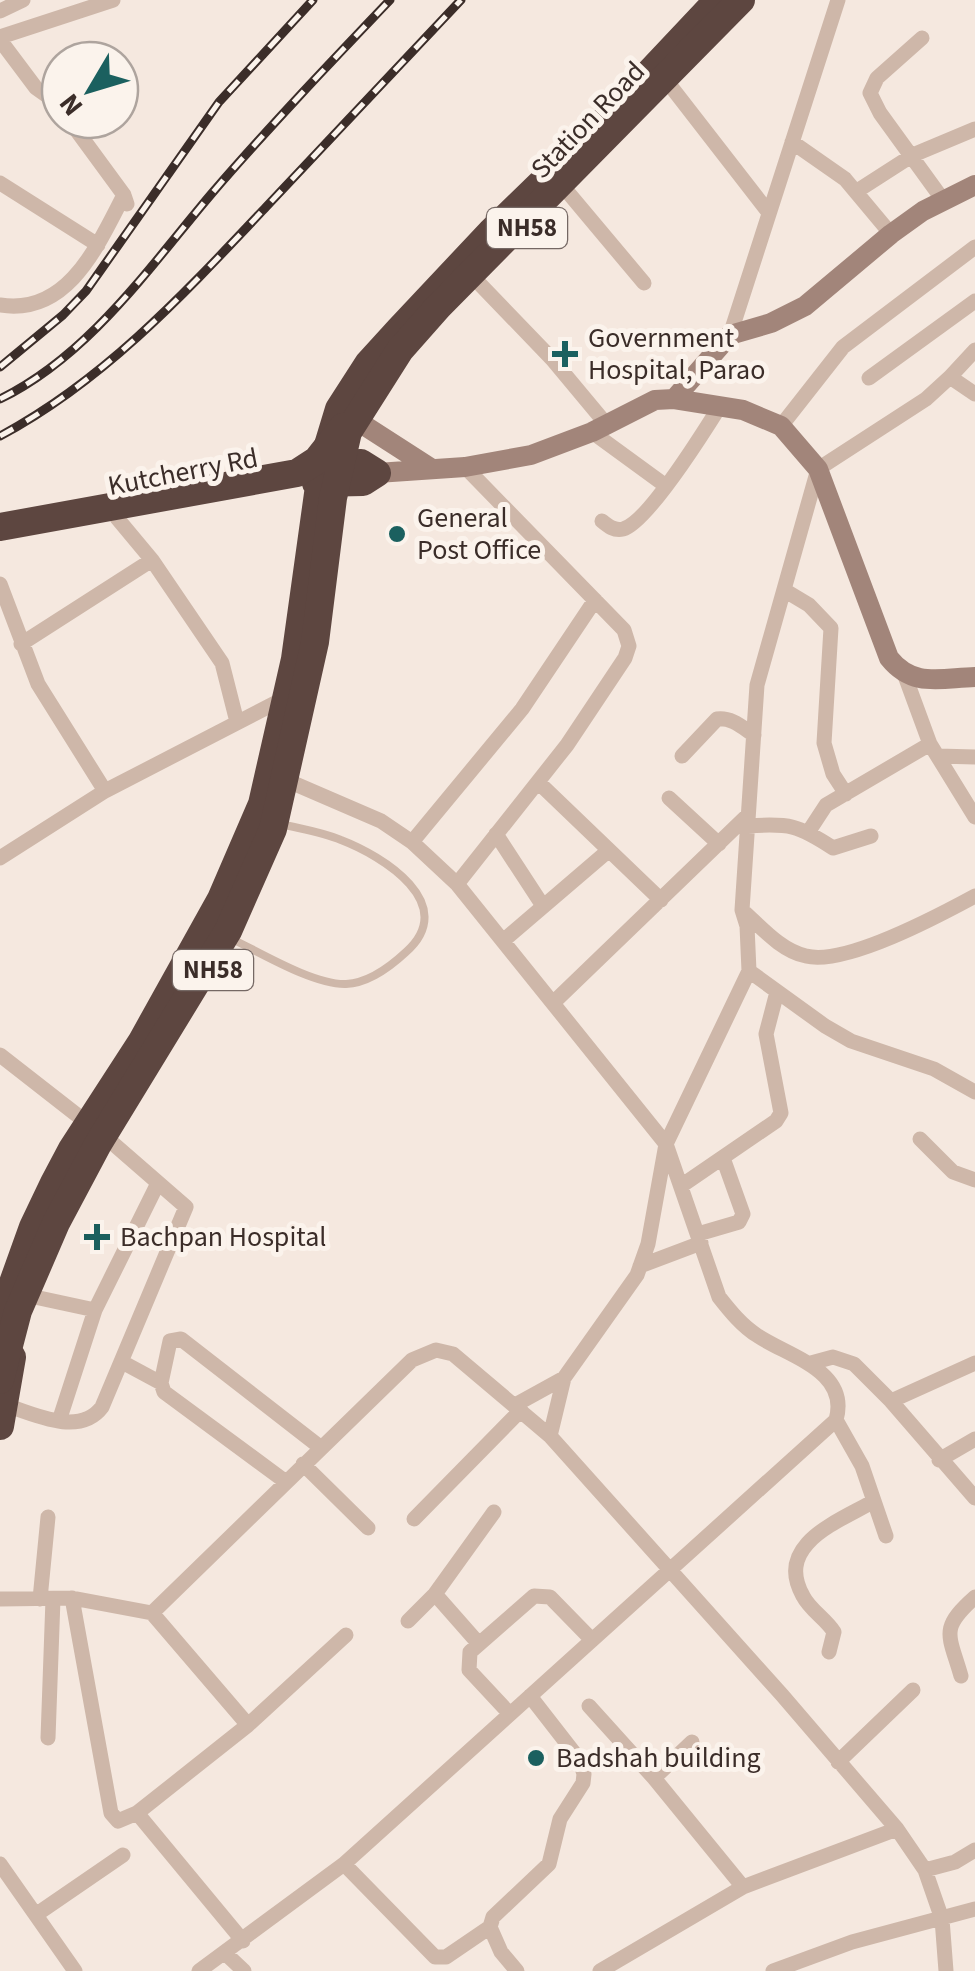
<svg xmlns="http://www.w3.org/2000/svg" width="975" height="1971" font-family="'Source Sans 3',sans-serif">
	<rect width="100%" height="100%" fill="#f5e8df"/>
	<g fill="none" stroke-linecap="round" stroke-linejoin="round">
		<!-- lane -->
		<path stroke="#ceb7a9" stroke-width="8" d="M232,939c29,14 82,46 114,45 22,-1 45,-18 60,-32 54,-48 -23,-96 -65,-112 -19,-8 -40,-11 -60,-16"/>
		<!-- street -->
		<path stroke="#ceb7a9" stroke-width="15" d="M0,11l23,-11
			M0,37l113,-37
			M922,38l-45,40 -7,15 10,20 63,87
			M0,40l36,48 24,17
			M669,84l100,129
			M69,120l55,75 3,9
			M792,142l53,37 46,55
			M0,183l98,62
			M566,190l78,93
			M857,191l56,-36 62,-26
			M475,279l77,80 55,66
			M0,305c68,11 98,-60 124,-110
			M730,335l108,-335
			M950,377l25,-27
			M869,378l106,-77
			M781,426l62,-79 132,-100
			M592,432l74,54
			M117,518l35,42 70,103 15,59
			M602,521c6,5 12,10 21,8 24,-6 82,-99 97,-123
			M0,584l38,100 67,107
			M784,590l25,15 22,23 -7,115 9,31 13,20
			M21,644l131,-84
			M905,676l25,68 45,73
			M682,756l35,-37c14,-2 25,8 37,16
			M938,756l37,1
			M279,777l102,44 31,21 45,42 209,260 -18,100 -11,31 -73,103 -14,58
			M538,782l123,118
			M669,798l50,46
			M748,826c41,-3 50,-1 85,22l38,-12
			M809,831l17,-26 104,-61
			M496,834l47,72
			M412,842l110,-133 73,-109
			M0,858l105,-67 182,-94
			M457,884l110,-139 58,-87 4,-12 -5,-16 -159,-163
			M742,910c18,16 39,41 64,46 39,10 134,-41 169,-60
			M503,941l105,-90
			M749,971l76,55 26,15 83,28 41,23
			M553,1003l195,-188
			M0,1055l109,85 77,67 -84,200c-23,31 -71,6 -102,-4
			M920,1139l33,33 22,8
			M681,1186l95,-65 5,-8 -15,-79 11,-42
			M698,1234l41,-12 4,-8 -20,-56
			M640,1266l61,-23
			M30,1296l65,14
			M122,1362l39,21
			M811,1363l22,-6 21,7 37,37 84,97
			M891,1401l84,-38
			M515,1405l49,-27
			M836,1420l26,46 24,70
			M59,1421l36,-111 63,-127
			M939,1460l36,-21
			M303,1464l65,64
			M286,1482l-122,-90 -3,-9 9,-42 11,-2 139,108
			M414,1519l107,-109
			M435,1594l44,50
			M72,1598l39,215 7,8 19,-8 111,-88 98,-90
			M0,1599l72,-1 80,15 260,-253 24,-10 17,4 97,82 232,259 115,134 28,41 17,49 4,52
			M40,1599l8,-82
			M152,1613l96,112
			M408,1621l27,-27 59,-82
			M829,1652l5,-20c-8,-13 -24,-22 -31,-36 -29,-52 35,-74 71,-95
			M961,1676c-12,-42 -22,-47 14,-79
			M589,1706l65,72 89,109
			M509,1713l-40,-43 1,-18 64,-56 16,1 42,43
			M48,1738l5,-139
			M838,1762l75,-72
			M654,1778l38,-36
			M137,1813l106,128
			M0,1864l75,107
			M344,1864l91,93h11l44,-30
			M925,1870l30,-8 20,-12
			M37,1914l86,-59
			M226,1954l18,17
			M199,1971l145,-107 492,-444c14,-49 -46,-63 -78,-84 -16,-10 -28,-25 -39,-39l-53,-153 83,-173 -2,-45 -5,-16 15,-225 61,-216 108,-70 24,-22 25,17
			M517,1971l-16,-19 -11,-25 3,-10 56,-53 11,-45 23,-36 1,-9 -5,-15 -49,-63
			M600,1971l143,-84 154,-58
			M773,1971l79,-29 123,-33"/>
		<!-- secondary -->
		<path stroke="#a2857a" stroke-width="20" d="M674,399l56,-64 41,-12 34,-17 86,-72 32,-23 52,-26
			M345,413l87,56
			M377,473l88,-6 66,-12 61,-23 63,-32 19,-1 69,11 38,16 37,43 71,189c24,30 51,20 86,19"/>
		<!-- highway -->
		<path stroke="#5d4640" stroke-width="28" d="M602,123l116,-123
			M316,483l47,-1 14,-9 -16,-10 -40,2
			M0,1319l33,-92 21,-44 18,-34 70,-108 79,-142 41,-95 33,-145 27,-194 17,-56 29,-45 31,-34 92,-98 70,-68
			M0,1426l12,-69"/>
		<defs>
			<path id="rail" d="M0,367l63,-52 23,-24 133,-189 94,-102
				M0,399c90,-44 150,-133 213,-207 57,-66 117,-129 177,-192
				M0,436c105,-56 185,-143 266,-229 65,-69 130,-138 195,-207"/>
		</defs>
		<!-- rail casing -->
		<use href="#rail" stroke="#3b2d29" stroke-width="9"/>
		<!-- rail -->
		<use href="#rail" stroke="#fbf3ec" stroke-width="5" stroke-dasharray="15" stroke-linecap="butt"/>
		<!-- highway-bridge -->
		<path stroke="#5d4640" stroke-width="28" d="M0,527l297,-54 20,-13 26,-33
			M0,1380l18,-69 38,-88 42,-79 130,-213 45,-102 42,-187 18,-144 15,-66 52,-82 38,-43 303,-307"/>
	</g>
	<!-- markers -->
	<g fill="#1b605f" stroke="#fbf3ec" stroke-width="4">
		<path d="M560 339h10v10h10v10h-10v10h-10v-10h-10v-10h10z"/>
		<circle cx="397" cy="534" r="10"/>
		<path d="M92 1222h10v10h10v10h-10v10h-10v-10h-10v-10h10z"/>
		<circle cx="536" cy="1758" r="10"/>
	</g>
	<g text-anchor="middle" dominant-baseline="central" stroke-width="10" stroke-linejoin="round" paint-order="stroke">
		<!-- shield labels -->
		<g fill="#fbf3ec" stroke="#756864" stroke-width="2.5">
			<rect x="487" y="208" width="80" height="40" rx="8"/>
			<rect x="173" y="950" width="80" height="40" rx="8"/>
		</g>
		<g font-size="25" font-weight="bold" fill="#3b2d29">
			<text x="527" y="228">NH58</text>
			<text x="213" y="970">NH58</text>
		</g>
		<!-- street labels -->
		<g font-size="28" fill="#3b2d29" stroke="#fbf3ec">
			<text transform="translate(588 120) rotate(-46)">Station Road</text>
			<text transform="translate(183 472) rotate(-11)">Kutcherry Rd</text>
		</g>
		<!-- poi labels -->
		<g font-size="28" fill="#3b2d29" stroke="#fbf3ec" text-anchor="start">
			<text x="588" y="338">Government<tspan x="588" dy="32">Hospital, Parao</tspan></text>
			<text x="417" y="518">General<tspan x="417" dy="32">Post Office</tspan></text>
			<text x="120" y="1237">Bachpan Hospital</text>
			<text x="556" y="1758">Badshah building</text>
		</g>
	</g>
	<!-- north arrow -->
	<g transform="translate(90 90) rotate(232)"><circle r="48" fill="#fbf3ec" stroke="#aea49e" stroke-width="2.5"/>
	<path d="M0-8L18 38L0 25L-18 38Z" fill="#1b605f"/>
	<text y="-15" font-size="28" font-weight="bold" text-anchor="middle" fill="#3b2d29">N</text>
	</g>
</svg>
